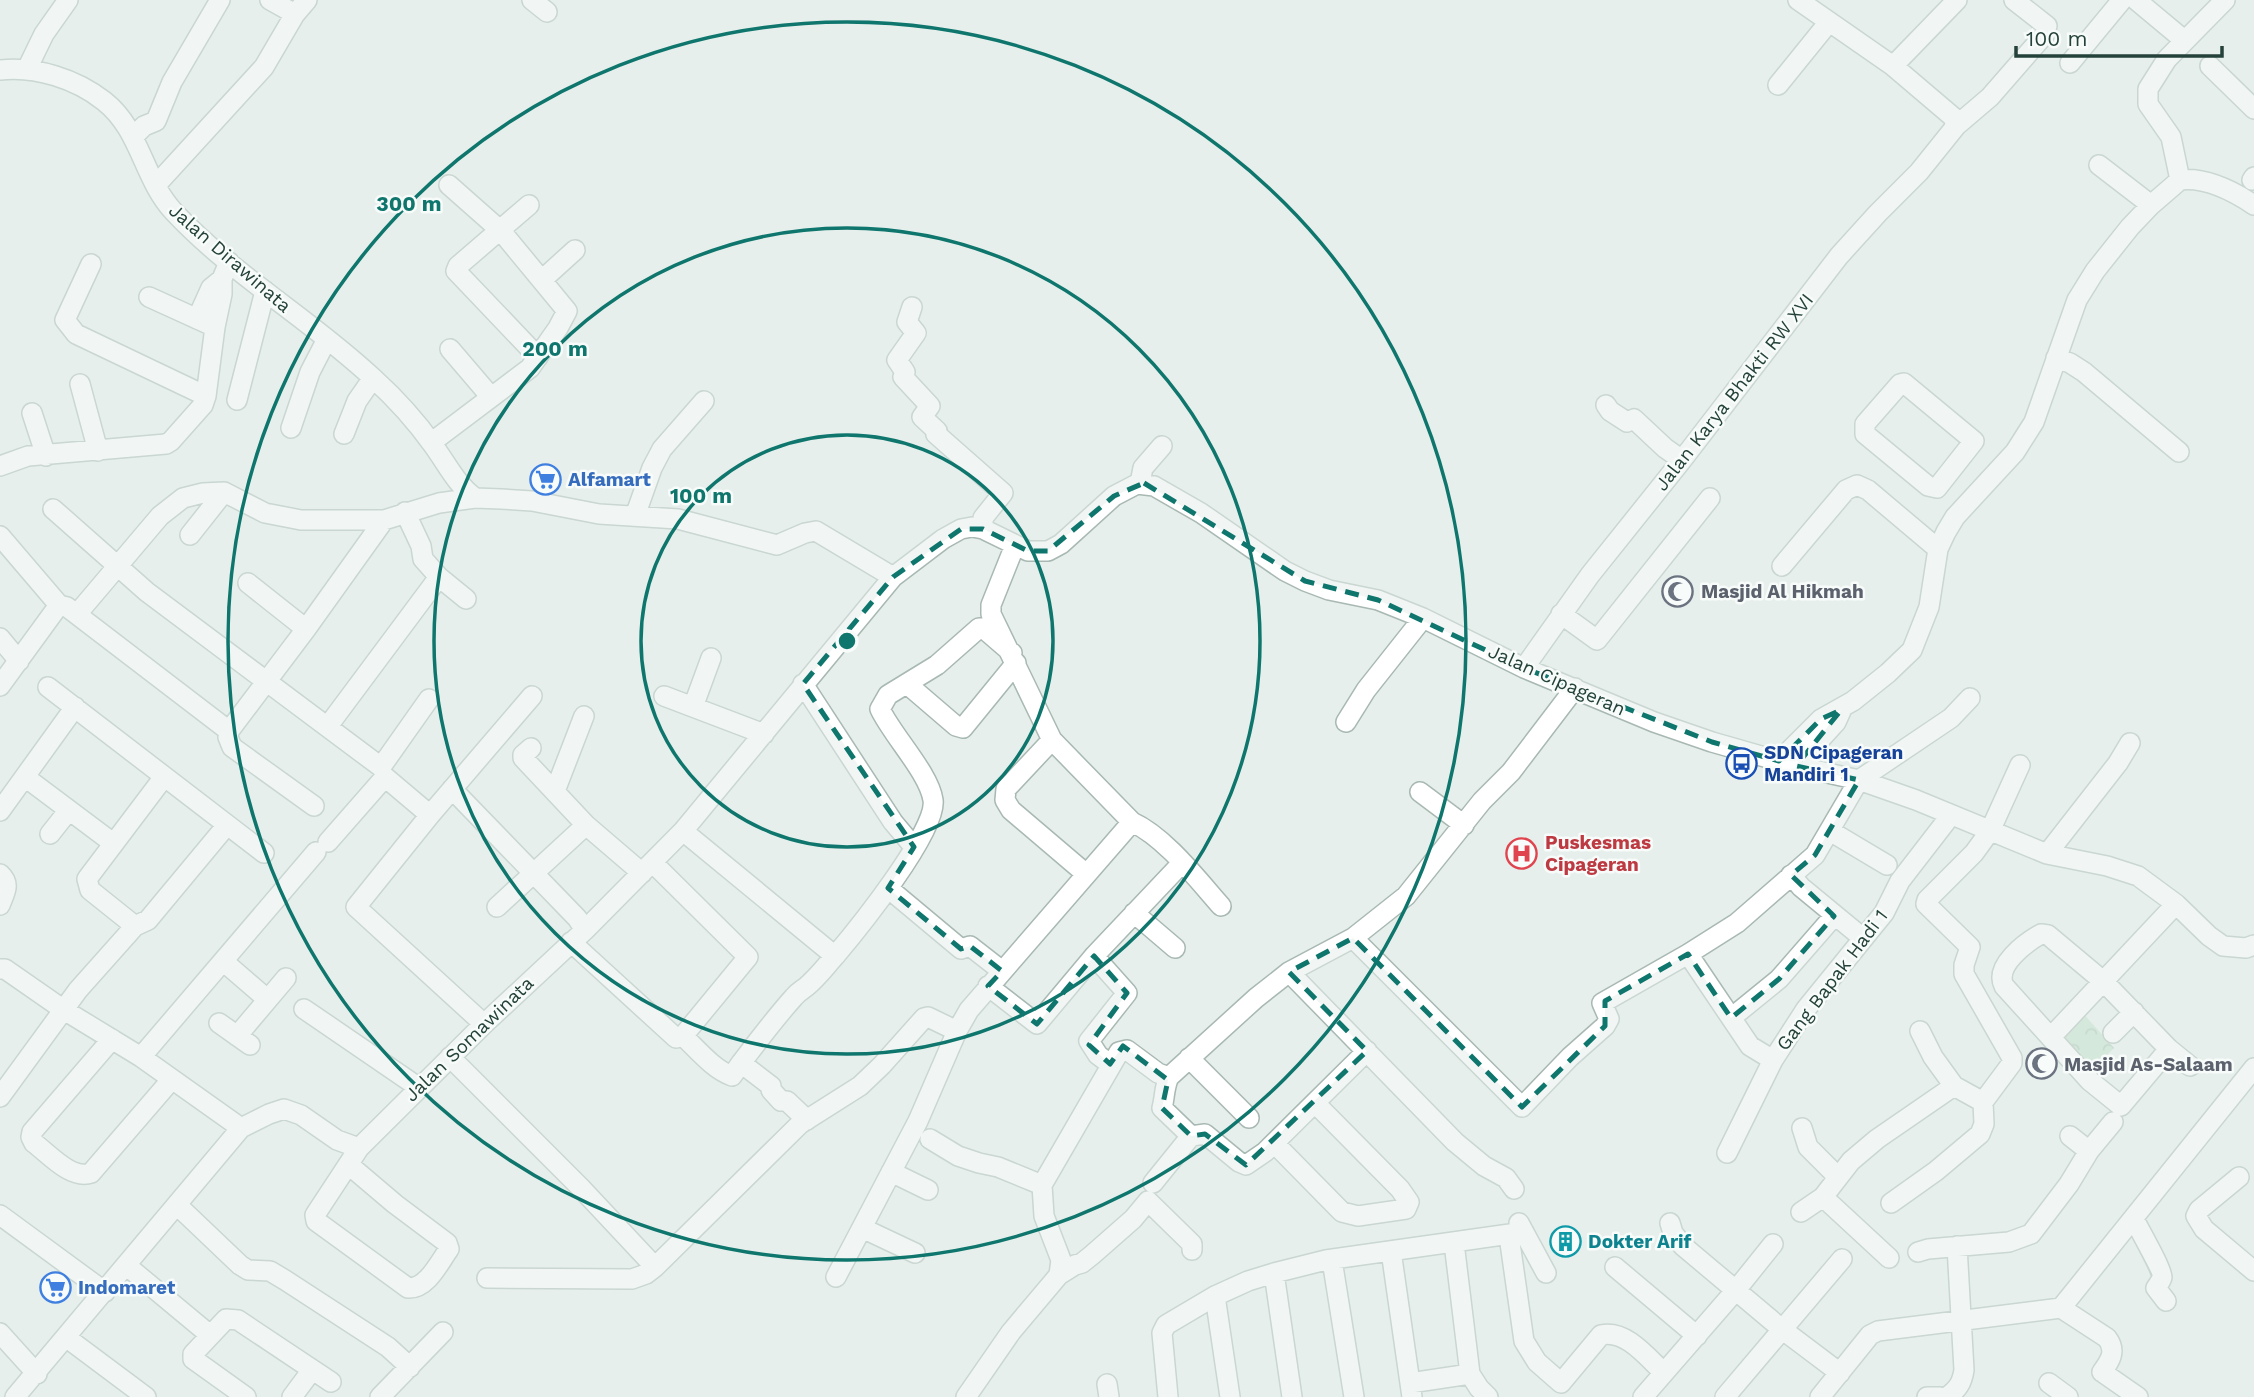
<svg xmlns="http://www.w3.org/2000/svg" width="2254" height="1397" font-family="'Work Sans',sans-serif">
	<defs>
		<pattern id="park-crowns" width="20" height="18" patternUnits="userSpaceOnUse" patternTransform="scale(1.75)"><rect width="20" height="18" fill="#bfe0c8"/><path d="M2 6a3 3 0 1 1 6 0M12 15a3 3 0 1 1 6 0" fill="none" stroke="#a4c1ad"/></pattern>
	</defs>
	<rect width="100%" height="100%" fill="#e6efeb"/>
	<!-- park -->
	<path fill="url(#park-crowns)" d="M2081,1011l33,37 -25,25 -32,-34z"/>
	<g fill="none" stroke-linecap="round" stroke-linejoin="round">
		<defs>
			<path id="minor" d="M270,0l25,14 12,-14
				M532,0l15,12
				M1798,0l95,66 60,51 3,9
				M2014,0l33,26
				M2136,0l48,40
				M2070,63l52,-63
				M1893,66l64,-66
				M2210,66l44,43
				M27,69l17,-35 24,-34
				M0,70c36,-4 76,9 104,31 37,29 39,78 70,111 59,63 136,107 199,166 22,20 43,43 60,67 14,19 23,39 42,53
				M1778,85l51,-63
				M134,136l10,-10 12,-5 16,-39 48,-82
				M2099,165l52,40
				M2180,180l-9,-43 -23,-33v-15l19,-30 58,-59
				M2252,180l2,-3
				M156,185l108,-118 31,-53
				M529,205l-71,61 -2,5 82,86
				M91,264l-26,56 11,14 130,62 9,-69 7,-33v-15l7,-17
				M543,279l32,-29
				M149,297l66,30
				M912,307l-5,15 9,11 -19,27 8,12 -2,5 27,29 -8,11 15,14 -1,3 67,59 -20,25v11
				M197,319l14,-31 11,-9
				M450,349l41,48
				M2056,358l14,5 14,9 95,80
				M1904,383l70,58 -37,47 -9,-2 -63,-52v-10l35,-40z
				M80,384l18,67
				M237,400l28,-109
				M1606,405l4,6 17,11 7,-3 31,29 17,12
				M32,413l14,43
				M291,428l19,-56 17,-33
				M344,434l13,-33 16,-23
				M432,442l98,-74 28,-40 9,-17 -66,-80 -52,-46
				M0,466l28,-10 138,-12 5,-3 32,-36 3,-9
				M1140,483l3,-15 19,-22
				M53,509l94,83 234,175 48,-68
				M405,512l16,34 2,13 16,18 27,22
				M635,516l17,-48 10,-19 42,-48
				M190,535l34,-43
				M0,536l59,69 8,2 162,124
				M1015,545l-24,60v9l61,126 80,82c33,15 65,57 89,84
				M1782,566l64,-76 11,-5 11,5 70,59
				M248,583l58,46
				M77,614l83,-98 23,-18 20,-5 21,-1 41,21 36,7h83l55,-17 36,-5 26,1 31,2 67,13 79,5 99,26 28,-12 11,-2 77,46
				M1561,614l36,26 113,-142
				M0,638l19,23
				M1524,668l66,-93 92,-115 157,-204 39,-43 41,-41 37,-46 34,-29 55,-63
				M803,684l90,138 21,25
				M907,684l49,42 7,2 53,-65
				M0,686l59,-81
				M48,687l216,166
				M664,696l100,38
				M693,707l18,-49
				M1346,722l20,-32 57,-72
				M328,726l111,-149
				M1052,740l-46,49 -1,11 6,10 74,63
				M531,748l-8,7v3l63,67 56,48
				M1779,761l42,-42 32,-18 35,-28 24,-23 17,-43 9,-58 8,-17 9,-15 60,-65 19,-30 43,-122 18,-29 35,-44 21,-22 29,-25c26,-3 53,11 74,25
				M1796,766l40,-44 5,-11
				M25,777l88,66
				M452,789l125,129 8,12
				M555,791l29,-75
				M1420,792l44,33
				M314,806l-82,-59 -4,-10 1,-6 77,-102 78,-109
				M0,811l75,-104
				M683,831l152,125
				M1830,831l57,34
				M50,834l19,-24
				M328,842l57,-65 45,38
				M2047,854l71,-91 12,-20
				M0,874c11,10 5,18 0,31
				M1791,875l10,12 57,47
				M888,888l73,61 9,-3 32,25
				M497,907l89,-82
				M1134,913l41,35
				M135,926l-45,-36 -3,-11 77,-102
				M1353,938l169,169 48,-50 35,-31 4,-7 -7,-16 86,-49 49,-31 78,-68 44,-75 92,-62 19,-20
				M571,942l105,96 7,-2 65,-79 -95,-94
				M1688,954l62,92 23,14
				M1094,956l33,37 -38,48 9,14 12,9
				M223,961l44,38
				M0,969h5l59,41 77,47 100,71
				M1289,972l166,170 29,24 22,12 8,11
				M988,986l49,38 57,-68 88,-93
				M304,1009l114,78
				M1731,1018l48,-39 55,-63
				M219,1023l31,22
				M484,1024l-128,-117 74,-92 102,-119
				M1920,1031l13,26 21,29 29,16
				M2113,1033l21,-21
				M237,1036l49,-58
				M683,1036c15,14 30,33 49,40l9,-13 30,23v4l10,11h6l20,19
				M2051,1037l125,-133
				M112,1039l-80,93 -1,5 3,6c15,11 37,37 57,30l81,-94
				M2169,1049l-48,57 -31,-25 -86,-95c-10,-20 21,-43 37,-52l7,1 55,46 66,68 21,17
				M141,1057l175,-205
				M450,1057l131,131 74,79 145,-143 60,-38 22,-21 42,-47 4,-1 29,14
				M1189,1058l60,60
				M741,1063c17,-22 34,-45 53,-66 4,-5 8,-7 12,-10 11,-9 20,-21 29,-31 22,-26 103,-126 98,-156 -4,-27 -41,-65 -53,-91l8,-14 49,-30 42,-37h4l29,25
				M0,1097l78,-107 57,-64 13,-6 79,-95
				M1802,1128l6,19 29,29
				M1191,1136l-29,-28c3,-11 2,-21 7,-31l87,-79 33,-26 64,-34 53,-42 76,-95 29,-29 64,-84
				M2070,1136l19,15
				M930,1139l28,17 21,7 19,4 44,18
				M1274,1143l68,69 16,4 48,-7 3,-7 -9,-13 -85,-86
				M1727,1153l46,-93 33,-51 78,-96 16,-32 51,-66
				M349,1165l46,39 52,39 2,6c-10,14 -22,40 -41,39l-92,-67 -1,-6 44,-67
				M891,1172l37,18
				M2239,1177l-40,33 -3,6 8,13 50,42
				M1153,1183l38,-47 14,-2 34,28 7,3 19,-13 102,-101
				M1823,1197l66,61
				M1891,1203l45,-32 44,-37 4,-10 -1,-22 29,-39v-5l-48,-84v-9l6,-18 -44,-43 1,-4 47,-47 16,-22 30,-66
				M177,1205l63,60 8,5 22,1 15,9 103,67 22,20
				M1801,1212l22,-15 28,-36 26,-22 77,-53
				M0,1215l105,77
				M2134,1219c5,10 29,52 28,58 0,3 -5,9 -6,11l10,13
				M1519,1223l27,50
				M1670,1223l3,10 10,13 100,84 57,43
				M862,1228l53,25
				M1509,1236l15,105 13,21 24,21 40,-48c25,-6 47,23 63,38
				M1454,1243l16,131 9,14 9,9
				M1391,1251l21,146
				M1918,1252l10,-3 81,-7 22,-8 38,-50 20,-33 24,-29
				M1332,1260l22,137
				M127,1266l83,69
				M1615,1267l82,69
				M1274,1273l18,124
				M1059,1275l2,-15 -17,-44 -2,-31 77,-133 8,-2 31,23 11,4
				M836,1277l82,-156 39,-90 12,-21 163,-188
				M487,1278l145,1 14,-5 9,-7
				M1215,1296l15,101
				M2061,1308l46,30c10,13 3,23 -5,34
				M0,1333l37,41
				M67,1338l79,59
				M2102,1372l36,25
				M1410,1383l60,-9
				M2049,1383l19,14
				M1107,1384l2,13
				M15,1397l226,-269 28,-14 15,-5 17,6 36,25 22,8 125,-124 101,-94 98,-99 210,-254 50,-38 18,-10 11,-2 11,2 45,22h20l13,-7 53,-48 23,-12 17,2 47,27 84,58 20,10 24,9 49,10 45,18 101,50 130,54 58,20 84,24 63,14 57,20 131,54 60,12 31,10 38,28 33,32 14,10 23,2 8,-3
				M246,1397l-53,-38v-5l33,-35 12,1 93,62
				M292,1397l20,-27
				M380,1397l63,-65
				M966,1397l45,-65 48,-57 16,-10 7,-2 10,-8 41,-36 15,-18 44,43v6
				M1168,1397l-6,-64 4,-8 49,-29 33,-15 26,-8 52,-13 198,-28
				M1643,1397l93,-107 37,-46
				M1725,1397l117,-138
				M1820,1397l50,-62 8,-4 183,-23 193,-240
				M1927,1397h13
				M1947,1397c11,-8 15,-14 17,-27l-7,-124"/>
		</defs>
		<!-- minor casing -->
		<use href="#minor" stroke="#a8b8b2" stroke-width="22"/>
		<!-- minor -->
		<use href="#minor" stroke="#fff" stroke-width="19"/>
	</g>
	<!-- marked area -->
	<path d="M0 0H2254V1397H0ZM1144,483l161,98 73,19 146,68 188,74 67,19 42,-42 20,-9 -45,56 63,14 -44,75 -24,20 43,41 -55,63 -48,39 -43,-64 -83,47v25l-83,81 -169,-169 -64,34 78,79 -121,114 -41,-31 -14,2 -29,-28 6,-28 -45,-34 -13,18 -21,-19 38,-52 -33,-37 -57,68 -49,-38 14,-15 -32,-25 -9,3 -73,-61 26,-41 -111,-163 90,-107 68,-48h22l45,22h20l66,-55z" fill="#e6efeb" fill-opacity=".55" fill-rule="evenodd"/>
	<path fill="none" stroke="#0f766e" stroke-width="5" stroke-dasharray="14 9" stroke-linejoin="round" d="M1144,483l161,98 73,19 146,68 188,74 67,19 42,-42 20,-9 -45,56 63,14 -44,75 -24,20 43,41 -55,63 -48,39 -43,-64 -83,47v25l-83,81 -169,-169 -64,34 78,79 -121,114 -41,-31 -14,2 -29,-28 6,-28 -45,-34 -13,18 -21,-19 38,-52 -33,-37 -57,68 -49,-38 14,-15 -32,-25 -9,3 -73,-61 26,-41 -111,-163 90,-107 68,-48h22l45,22h20l66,-55z"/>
	<!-- distance rings -->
	<g fill="none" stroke="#0f766e" stroke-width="3.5">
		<circle cx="847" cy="641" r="206"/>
		<circle cx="847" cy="641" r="413"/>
		<circle cx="847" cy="641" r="619"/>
	</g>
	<!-- icons -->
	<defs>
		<symbol id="supermarket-ring" viewBox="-11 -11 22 22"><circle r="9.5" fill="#f7fbf9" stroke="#3f7fe0" stroke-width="1.5"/><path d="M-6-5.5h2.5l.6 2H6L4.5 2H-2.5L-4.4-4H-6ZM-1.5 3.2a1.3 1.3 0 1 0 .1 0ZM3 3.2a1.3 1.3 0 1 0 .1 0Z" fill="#3f7fe0"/></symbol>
		<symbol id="mosque-ring" viewBox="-11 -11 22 22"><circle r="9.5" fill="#f7fbf9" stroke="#6b7280" stroke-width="1.5"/><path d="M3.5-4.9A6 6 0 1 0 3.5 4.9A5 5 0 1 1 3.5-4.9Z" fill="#6b7280"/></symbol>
		<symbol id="bus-ring" viewBox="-11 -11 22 22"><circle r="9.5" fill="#f7fbf9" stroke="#1a4fb4" stroke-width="1.5"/><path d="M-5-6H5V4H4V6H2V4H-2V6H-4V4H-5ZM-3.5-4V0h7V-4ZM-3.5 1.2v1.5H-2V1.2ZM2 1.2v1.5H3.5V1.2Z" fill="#1a4fb4"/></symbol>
		<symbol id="hospital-ring" viewBox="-11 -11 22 22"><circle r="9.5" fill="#f7fbf9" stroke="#e0444e" stroke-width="1.5"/><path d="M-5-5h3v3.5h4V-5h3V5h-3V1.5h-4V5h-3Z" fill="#e0444e"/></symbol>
		<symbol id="building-ring" viewBox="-11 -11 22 22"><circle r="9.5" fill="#f7fbf9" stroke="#0f9aa8" stroke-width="1.5"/><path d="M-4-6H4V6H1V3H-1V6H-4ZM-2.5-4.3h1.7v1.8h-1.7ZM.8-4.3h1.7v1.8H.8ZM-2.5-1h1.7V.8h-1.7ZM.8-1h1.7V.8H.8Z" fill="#0f9aa8"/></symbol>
	</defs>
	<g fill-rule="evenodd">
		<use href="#supermarket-ring" x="528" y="462" width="35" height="35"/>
		<use href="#mosque-ring" x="1660" y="574" width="35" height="35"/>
		<use href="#bus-ring" x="1724" y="746" width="35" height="35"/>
		<use href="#hospital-ring" x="1504" y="836" width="35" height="35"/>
		<use href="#mosque-ring" x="2024" y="1046" width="35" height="35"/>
		<use href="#building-ring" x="1548" y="1224" width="35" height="35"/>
		<use href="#supermarket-ring" x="38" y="1270" width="35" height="35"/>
	</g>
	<g text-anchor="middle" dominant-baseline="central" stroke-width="5" stroke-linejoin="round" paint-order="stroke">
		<!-- street labels -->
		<g font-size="19" fill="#24423a" stroke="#f7fbf9">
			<text transform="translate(230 258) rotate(41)">Jalan Dirawinata</text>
			<text transform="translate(1734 392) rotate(-52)">Jalan Karya Bhakti RW XVI</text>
			<text transform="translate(1557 680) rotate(24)">Jalan Cipageran</text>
			<text transform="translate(1832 980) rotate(-53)">Gang Bapak Hadi 1</text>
			<text transform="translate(469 1039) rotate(-44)">Jalan Somawinata</text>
		</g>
		<!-- shop labels -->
		<g font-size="19" font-weight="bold" fill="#366cbe" stroke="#f7fbf9" text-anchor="start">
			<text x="568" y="479">Alfamart</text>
			<text x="78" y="1287">Indomaret</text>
		</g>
		<!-- worship labels -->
		<g font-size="19" font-weight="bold" fill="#5b616d" stroke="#f7fbf9" text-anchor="start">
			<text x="1701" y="591">Masjid Al Hikmah</text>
			<text x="2064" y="1064">Masjid As-Salaam</text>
		</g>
		<!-- transit labels -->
		<g font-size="19" font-weight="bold" fill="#164399" stroke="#f7fbf9" text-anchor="start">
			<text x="1764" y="752">SDN Cipageran<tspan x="1764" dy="22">Mandiri 1</tspan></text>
		</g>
		<!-- health labels -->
		<g font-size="19" font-weight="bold" fill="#be3a42" stroke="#f7fbf9" text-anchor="start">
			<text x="1545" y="842">Puskesmas<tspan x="1545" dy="22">Cipageran</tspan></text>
		</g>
		<!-- culture labels -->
		<g font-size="19" font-weight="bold" fill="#0d838f" stroke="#f7fbf9" text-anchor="start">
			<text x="1588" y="1241">Dokter Arif</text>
		</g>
	</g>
	<circle cx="847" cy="641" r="10" fill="#0f766e" stroke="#f7fbf9" stroke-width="3.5"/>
	<g font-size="21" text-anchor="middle" font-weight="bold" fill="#0f766e" stroke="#f7fbf9" stroke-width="5" stroke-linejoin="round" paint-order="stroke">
		<text x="409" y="211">300 m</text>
		<text x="555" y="356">200 m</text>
		<text x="701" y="503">100 m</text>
	</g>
	<!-- scale -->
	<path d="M2016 46v10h206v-10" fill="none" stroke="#24423a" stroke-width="3.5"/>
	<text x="2026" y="46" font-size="21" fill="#24423a" stroke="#f7fbf9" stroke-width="5" paint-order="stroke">100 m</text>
</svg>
